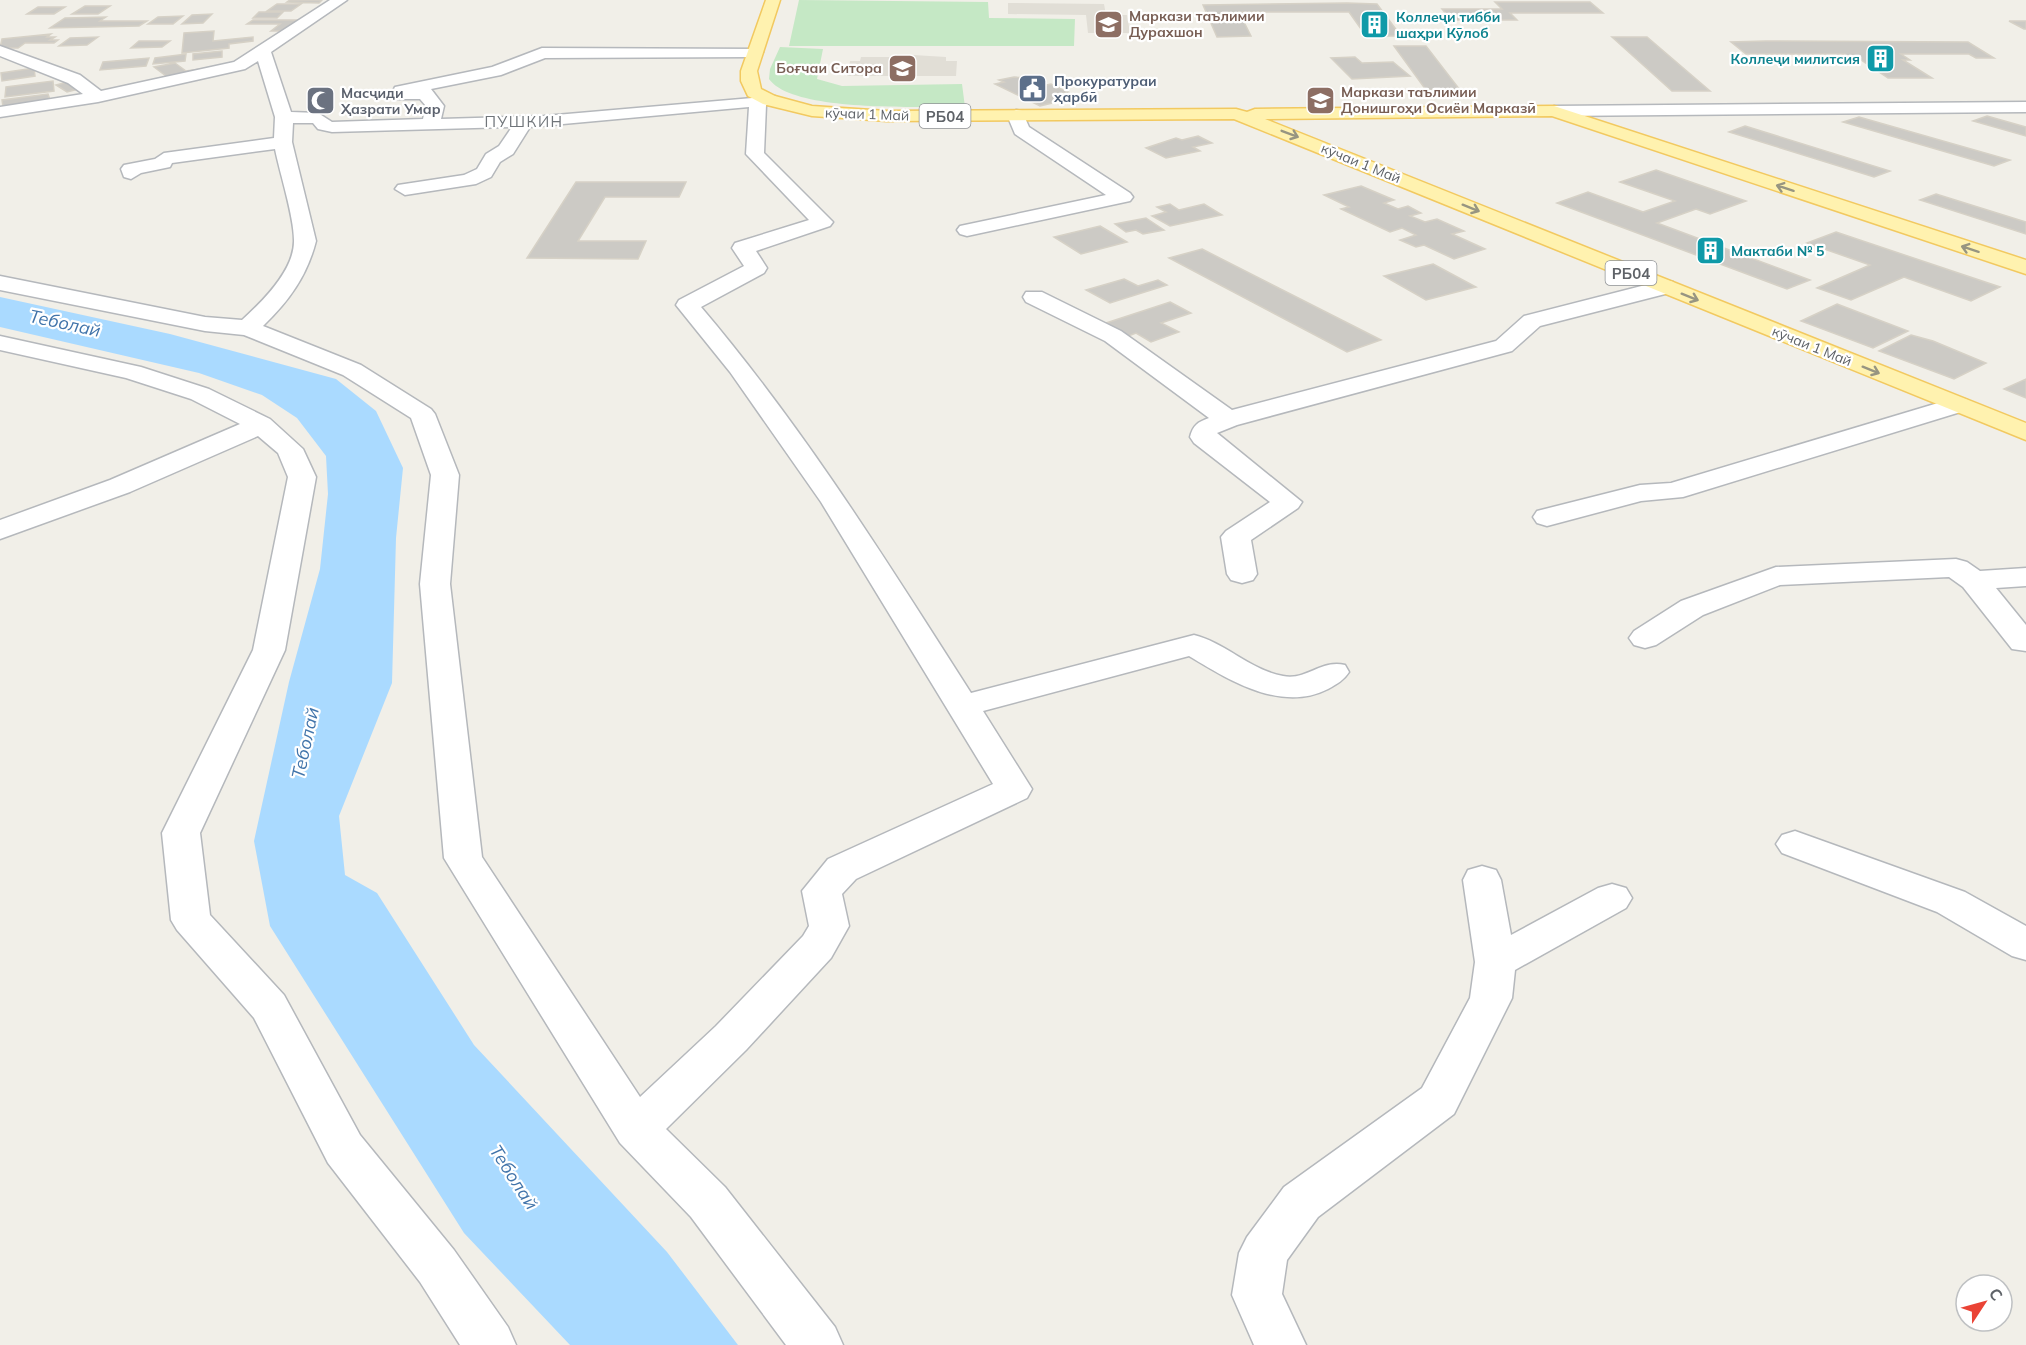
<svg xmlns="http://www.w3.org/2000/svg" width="2026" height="1345" font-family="Mulish,sans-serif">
	<rect width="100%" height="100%" fill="#f1efe8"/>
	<!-- education -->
	<path fill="#e1ded6" d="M1008,3l96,1 2,11h21l3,18h-42l-2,-18 -78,-1z
		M897,54l49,3v4h11l-1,15h-109l3,-15h10l1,-4h35z"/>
	<!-- green -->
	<path fill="#c5e8c5" d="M799,0l189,2 1,16 86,1 -1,27h-285z
		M780,47l43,2 -6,30 25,7 120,-2 3,23c-42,-1 -172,6 -196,-28l1,-10z"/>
	<!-- water -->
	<path fill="#aadaff" d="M0,297l170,37 166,45 40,32 27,57 -7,70 -4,145 -53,133 6,59 32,18 97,152 193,207 71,93h-168l-106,-112 -194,-307 -16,-85 35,-159 31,-113 8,-75 -2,-38 -29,-38 -35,-23 -63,-22 -199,-46z"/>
	<!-- building -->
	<path fill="#cccac5" stroke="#d6d1c6" stroke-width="1.5" d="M290,0h32l-3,3 -32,-1z
		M1495,2h95l13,11h-93l7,7h-66l-9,-11h60z
		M1347,3l30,1 24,32h-35l-17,-24h-110l12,24 -34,1 -14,-32z
		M277,4h24l-10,7h-24z
		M85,6h25l-12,8h-26z
		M38,7h27l-11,7h-27z
		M259,12h24l-6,6h-24z
		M212,14l-9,9 -21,1 10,-9z
		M183,16l-10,8h-25l10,-7z
		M106,17l-6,4h47l-8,5 -89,2 15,-10z
		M253,20h45l-16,11h-11l9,-7h-33z
		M2009,21h17v8h-2z
		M214,31l-1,10 40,-4v4l-24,3v4l-47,5 2,-20z
		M51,34l-4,3h8l-5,3h8l-4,3h-29l-7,5h-18l2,-9z
		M98,37l-11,8 -28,1 11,-8z
		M1612,37h35l63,54h-38z
		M139,41h31l-8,6 -31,1z
		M1766,41l202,1 26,16h-18l-7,-4h-68l9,6h-7l29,18h-44l-27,-18h-7l-9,-6h-99l-15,-12z
		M1394,46h32l34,44h-34z
		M222,51v6l-29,3v-6z
		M186,54l-1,7 -32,3 2,-6z
		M1355,57l7,6 31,-1 17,14 -58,3 -21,-21z
		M149,58l-3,8 -46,4 3,-8z
		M175,63l11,8 14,-2 5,3 -35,7 -16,-12z
		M34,68l1,8 -33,5 -1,-8z
		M1014,77l11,1 17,8 9,-2 17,8 -9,2 11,5 -30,7 -45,-22 9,-2 -5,-2z
		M53,81l1,10 -49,6 1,-10z
		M67,82l12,7 -12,3 -11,-7z
		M48,94l2,6 -47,7 -1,-7z
		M1987,116l39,11v9l-53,-15z
		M1859,117l151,43 -16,6 -151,-44z
		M1745,126l145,45 -16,6 -145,-45z
		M1198,136l14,7 -19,4 7,4 -34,7 -20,-10 30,-10 6,2z
		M1656,170l90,31 -36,13 -14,-5 -39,14 153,57 -23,9 -230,-86 31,-11 55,20 32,-11 -55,-19z
		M576,182h110l-7,15h-74l-27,44h68l-8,18 -111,-1z
		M1361,186l33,14 -10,3 14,6 10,-3 13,7 -11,3 15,6 12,-3 27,12 -12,3 33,15 -31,10 -30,-14 -8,2 -16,-7 16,-5 -14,-7 -12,4 -49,-23 8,-2 -25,-12z
		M1936,194l90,28v12l-106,-34z
		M1170,204l9,6 25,-6 18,11 -52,11 -18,-10 14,-4 -9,-5z
		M1146,218l18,12 -21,4 -7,-4 -10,2 -11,-8z
		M1100,226l27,16 -46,12 -27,-17z
		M1836,232l164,55 -29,14 -67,-24 -53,23 -34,-12 53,-23 -63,-22z
		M1202,249l179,91 -34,12 -178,-94z
		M1433,264l43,23 -50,13 -42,-24z
		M1124,279l14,7 20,-6 9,5 -57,18 -24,-13z
		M1170,302l21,11 -30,10 18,9 -28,10 -15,-9 -10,4 -23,-13z
		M1837,304l71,27 -35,17 -72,-27z
		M1911,335l22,6 53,22 -32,16 -75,-28z
		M2026,379v19l-22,-9z"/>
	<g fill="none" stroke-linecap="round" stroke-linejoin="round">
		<defs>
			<path id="minor" d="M330,0h17l-76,52 20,60 27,1 14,9 91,-3 3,-13 -6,-7h-23l-4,-8 2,-4 97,-20 50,-19 219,1 2,3 -8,5 -210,1 -44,17 -70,14 13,17 -3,13 103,-3 231,-20 3,4 -3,4 -9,1 -2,48 69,69 -3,4 -74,25 11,17 -3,5 -63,34c102,120 185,253 270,386l223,-58c32,8 56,35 89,41 23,5 38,-17 62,-11l4,7c-5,8 -12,12 -21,17 -47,24 -99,-9 -139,-33l-206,55 49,78 -5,9 -171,81 -14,15 7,32 -18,32 -85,92 -80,79 59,58 110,140 8,18h-57l-95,-128 -71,-74 -176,-285 -24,-274 11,-109 -20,-57 -68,-43 -99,-40 -39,-4 -205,-41v-14l205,41 37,3c20,-18 53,-50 52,-80 0,-24 -14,-66 -19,-91l-103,14 -2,4 -29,6 -10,6 -7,-2 -3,-8 3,-4 31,-6 9,-6 110,-15 1,-21 -17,-56 -13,8 -147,33 -98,15v-10l83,-13 -15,-11 -68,-27v-10l80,29 21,16 133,-29zM749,107l-3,47 63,66 -74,23 -3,5 12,18 -65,34 -3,5 54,67 91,130 172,282 -165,75 -26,32 7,35 -6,10 -87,90 -76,71 -158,-240 -32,-273 9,-109 -24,-61 -4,-5 -70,-44 -98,-39c26,-25 44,-50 53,-85l-24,-99 1,-19h20l5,6 14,3 180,-5 -13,19 -13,8 -9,15 -13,6 -66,10 -3,4 10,6 71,-11 15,-7 9,-15 13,-8 17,-27z
				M2026,102v10l-472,4 -9,-5 9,-5z
				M1016,110l6,1 7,16 101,66 3,4 -3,4 -163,35 -7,-2 -3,-4 3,-4 146,-31 -91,-61 -8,-19z
				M1665,280l8,2 3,5 -3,5 -133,34 -28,25 -275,74 -20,8 85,69 -4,6 -47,32 6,34 -4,6 -11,3 -11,-3 -4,-6 -6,-37 5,-6 44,-29 -76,-59 -4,-6c3,-12 8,-15 19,-19l-104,-77 -79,-39 -3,-5 3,-5h16l79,39 111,79 264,-69 28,-25z
				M0,336l141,31 68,22 61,30 33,30 13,28 -31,173 -85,183 10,82 74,80 76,140 94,115 54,77 8,18h-56l-40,-63 -92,-119 -74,-145 -77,-88 -6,-10 -9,-87 91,-183 35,-173 -10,-24 -20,-17 -128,56 -130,47v-19l110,-40 130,-56 -49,-25 -65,-21 -126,-28z
				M1958,397l9,3 4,5 -4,5 -284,87 -42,4 -94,25 -10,-3 -4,-6 4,-6 103,-26 31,-2z
				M1956,559l11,3 13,9 46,-3v18l-30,2 30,37v26l-14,-2 -49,-62 -14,-10 -169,8 -77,30 -47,30 -11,3 -11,-3 -5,-7 5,-7 47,-30 95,-34z
				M1795,831l170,61 61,34v34l-14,-4 -75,-44 -155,-59 -6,-9 6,-9z
				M1482,866l14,4 5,10 10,55 87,-47 14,-4 14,4 6,10 -6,10 -111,62 -3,28 -58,116 -136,103 -31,43 -5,34 24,51h-52l-22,-50 7,-42 8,-16 37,-50 138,-99 48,-90 5,-36 -12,-82 5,-10z"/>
			<path id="major" d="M766,0h14l-23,71 4,18 14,7 37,10 75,5 349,-2 11,3 8,-3 299,-3 472,154v14l-474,-158 -287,3 761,304v17l-792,-321 -347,2 -75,-5 -49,-12 -15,-8 -7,-15v-10z"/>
		</defs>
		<!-- minor casing -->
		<use href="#minor" stroke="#b5b8bc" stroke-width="3"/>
		<!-- major casing -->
		<use href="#major" stroke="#f2c960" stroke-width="3"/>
		<!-- minor -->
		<use href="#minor" fill="#fff" fill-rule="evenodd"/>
		<!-- major -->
		<use href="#major" fill="#fff2af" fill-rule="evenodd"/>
	</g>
	<!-- one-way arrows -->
	<defs><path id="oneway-shaft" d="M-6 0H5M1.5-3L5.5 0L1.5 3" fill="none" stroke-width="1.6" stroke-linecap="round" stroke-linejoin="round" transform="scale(1.5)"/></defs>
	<g stroke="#979581">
		<use href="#oneway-shaft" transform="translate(1290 134) rotate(21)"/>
		<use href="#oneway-shaft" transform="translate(1785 188) rotate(-162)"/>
		<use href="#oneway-shaft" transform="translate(1471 208) rotate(22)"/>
		<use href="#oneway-shaft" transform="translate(1970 249) rotate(-162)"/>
		<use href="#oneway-shaft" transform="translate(1690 297) rotate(22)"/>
		<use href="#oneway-shaft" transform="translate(1871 370) rotate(22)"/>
	</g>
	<!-- icons -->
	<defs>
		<symbol id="university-square" viewBox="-11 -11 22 22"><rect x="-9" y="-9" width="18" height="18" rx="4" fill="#8d6e63" stroke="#fff"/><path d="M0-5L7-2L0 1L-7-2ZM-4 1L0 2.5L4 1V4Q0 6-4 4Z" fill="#fff"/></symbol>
		<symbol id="building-square" viewBox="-11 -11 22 22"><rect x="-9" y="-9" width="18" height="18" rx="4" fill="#0f9aa8" stroke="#fff"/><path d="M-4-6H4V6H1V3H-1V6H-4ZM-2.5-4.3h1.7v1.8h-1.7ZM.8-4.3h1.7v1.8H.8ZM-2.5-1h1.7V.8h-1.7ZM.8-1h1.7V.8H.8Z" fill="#fff"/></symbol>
		<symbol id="school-square" viewBox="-11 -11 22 22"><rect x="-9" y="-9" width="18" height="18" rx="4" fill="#8d6e63" stroke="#fff"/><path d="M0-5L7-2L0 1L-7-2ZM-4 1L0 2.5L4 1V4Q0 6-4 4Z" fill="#fff"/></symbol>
		<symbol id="civic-square" viewBox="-11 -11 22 22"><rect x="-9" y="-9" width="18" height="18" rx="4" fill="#5c6f8a" stroke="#fff"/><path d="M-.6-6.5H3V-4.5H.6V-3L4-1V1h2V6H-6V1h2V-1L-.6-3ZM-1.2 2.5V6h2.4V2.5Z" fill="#fff"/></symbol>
		<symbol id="mosque-square" viewBox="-11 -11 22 22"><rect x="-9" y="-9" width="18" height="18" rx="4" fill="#6b7280" stroke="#fff"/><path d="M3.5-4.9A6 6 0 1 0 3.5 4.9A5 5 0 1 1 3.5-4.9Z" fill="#fff"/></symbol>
	</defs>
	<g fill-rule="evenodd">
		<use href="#university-square" x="1092" y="8" width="33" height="33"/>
		<use href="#building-square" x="1358" y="8" width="33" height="33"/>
		<use href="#building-square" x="1864" y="42" width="33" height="33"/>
		<use href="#school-square" x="886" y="52" width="33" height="33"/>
		<use href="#civic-square" x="1016" y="72" width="33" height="33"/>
		<use href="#university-square" x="1304" y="84" width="33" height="33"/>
		<use href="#mosque-square" x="304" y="84" width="33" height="33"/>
		<use href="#building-square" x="1694" y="234" width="33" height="33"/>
	</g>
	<g text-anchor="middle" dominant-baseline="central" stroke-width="4.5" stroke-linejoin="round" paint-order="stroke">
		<!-- far-education labels -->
		<g font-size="14" font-weight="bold" fill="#785e54" stroke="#fff" text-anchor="start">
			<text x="1129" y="16">Маркази таълимии<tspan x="1129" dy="16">Дурахшон</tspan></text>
			<text x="882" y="68" text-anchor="end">Боғчаи Ситора</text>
			<text x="1341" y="92">Маркази таълимии<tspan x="1341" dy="16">Донишгоҳи Осиёи Марказӣ</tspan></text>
		</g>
		<!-- far-culture labels -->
		<g font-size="14" font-weight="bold" fill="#0d838f" stroke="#fff" text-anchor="start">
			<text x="1396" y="17">Коллеҷи тибби<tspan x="1396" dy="16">шаҳри Кӯлоб</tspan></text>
			<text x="1860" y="59" text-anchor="end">Коллеҷи милитсия</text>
			<text x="1731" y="251">Мактаби № 5</text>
		</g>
		<!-- far-service labels -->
		<g font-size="14" font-weight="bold" fill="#4e5e75" stroke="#fff" text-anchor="start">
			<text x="1054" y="81">Прокуратураи<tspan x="1054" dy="16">ҳарбӣ</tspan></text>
		</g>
		<!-- far-worship labels -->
		<g font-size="14" font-weight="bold" fill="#5b616d" stroke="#fff" text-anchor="start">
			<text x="341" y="93">Масҷиди<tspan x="341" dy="16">Ҳазрати Умар</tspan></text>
		</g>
		<!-- far-street labels -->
		<g font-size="14" fill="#5f6368" stroke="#fff">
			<text transform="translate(867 114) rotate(2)">кӯчаи 1 Май</text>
			<text transform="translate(1361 163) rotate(22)">кӯчаи 1 Май</text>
			<text transform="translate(1812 346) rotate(22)">кӯчаи 1 Май</text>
		</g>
		<!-- shield labels -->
		<g fill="#fff" stroke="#8f9295" stroke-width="1.5">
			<rect x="919.5" y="104" width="51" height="24" rx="4.5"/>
			<rect x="1605.5" y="261" width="51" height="24" rx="4.5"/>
		</g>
		<g font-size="15" font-weight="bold" fill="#5f6368">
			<text x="945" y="116">РБ04</text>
			<text x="1631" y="273">РБ04</text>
		</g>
		<!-- far-neighbourhood labels -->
		<g font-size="15" letter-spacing="1.5" fill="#70757a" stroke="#fff">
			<text x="524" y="121">ПУШКИН</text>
		</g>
		<!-- water labels -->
		<g font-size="18" font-style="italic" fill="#4174aa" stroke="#fff">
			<text transform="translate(65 323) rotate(12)">Теболай</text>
			<text transform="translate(305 743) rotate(-78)">Теболай</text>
			<text transform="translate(514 1177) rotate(57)">Теболай</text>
		</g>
	</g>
	<!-- north arrow -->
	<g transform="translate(1984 1303) rotate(54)"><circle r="28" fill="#ffffff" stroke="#bfc1c3" stroke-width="1.5"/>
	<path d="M0-4.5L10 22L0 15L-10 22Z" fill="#ea4335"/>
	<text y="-9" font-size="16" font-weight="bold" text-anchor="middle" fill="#5f6368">С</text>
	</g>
</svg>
